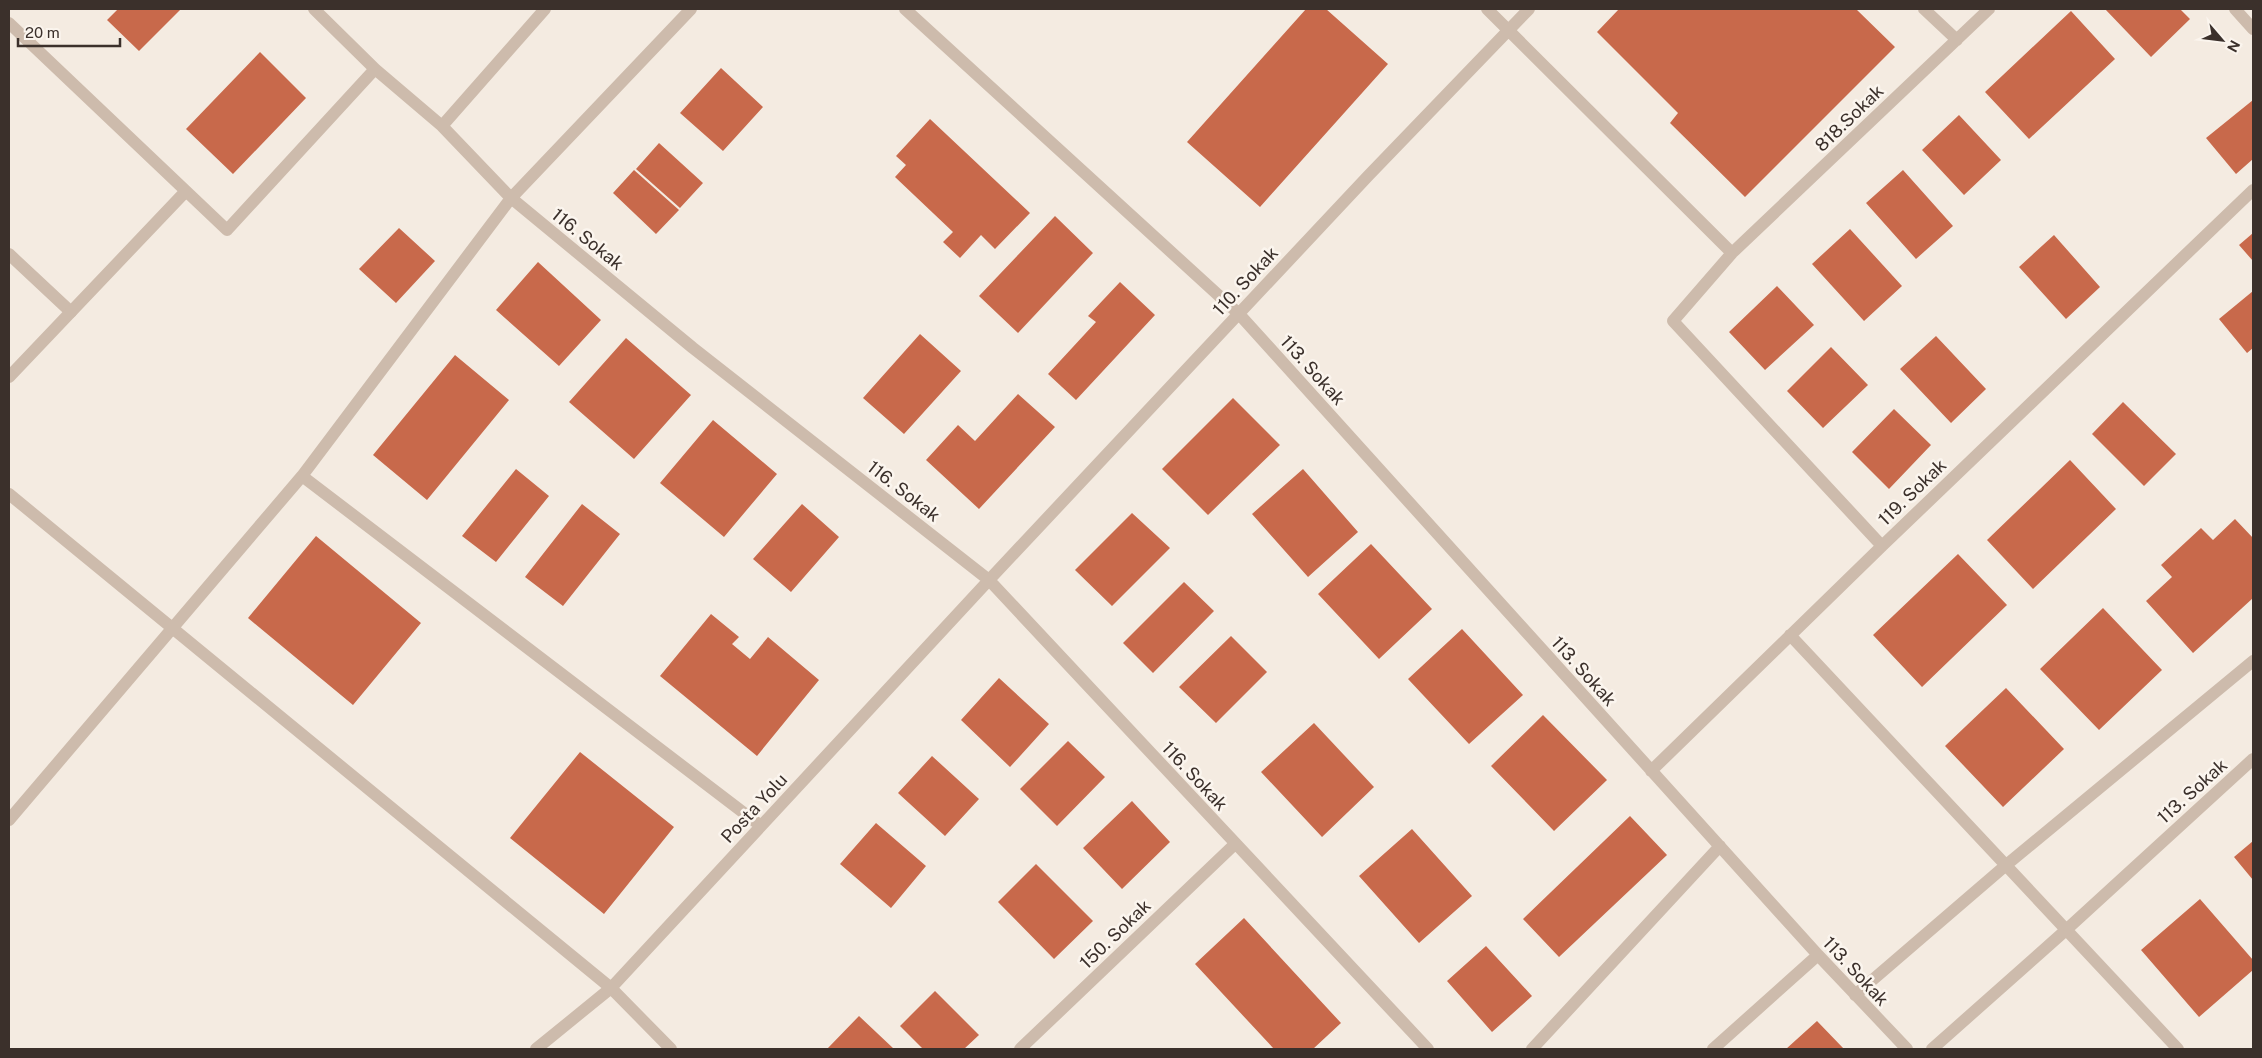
<svg xmlns="http://www.w3.org/2000/svg" width="2262" height="1058" font-family="'Public Sans',sans-serif">
	<rect width="100%" height="100%" fill="#f4ebe1"/>
	<!-- building -->
	<path fill="#c8694b" d="M118,9h63l-42,42 -32,-31z
		M1306,9h20l62,55 -128,143 -73,-65z
		M1619,9h237l39,38 -150,150 -75,-74 8,-10 -81,-81z
		M2105,9h75l10,10 -39,38z
		M2071,11l44,48 -86,80 -44,-47z
		M260,52l46,46 -73,76 -47,-45z
		M721,68l42,39 -40,44 -43,-38z
		M2253,100v59l-17,15 -30,-36z
		M1959,115l42,45 -37,35 -42,-45z
		M930,119l100,94 -35,36 -14,-14 -21,23 -17,-16 10,-10 -58,-55 11,-12 -10,-9z
		M659,143l44,40 -23,25 -44,-39z
		M634,170l45,40 -23,24 -43,-41z
		M1903,170l50,56 -37,33 -50,-56z
		M1055,216l38,37 -75,80 -39,-37z
		M399,228l36,33 -39,42 -37,-34z
		M1850,229l52,57 -38,35 -52,-57z
		M2253,233v28l-14,-16z
		M2054,235l46,52 -34,32 -47,-52z
		M538,262l63,58 -42,46 -63,-56z
		M1120,282l35,33 -79,85 -28,-26 48,-52 -8,-6z
		M1777,286l37,39 -49,45 -36,-38z
		M2253,291v57l-6,5 -28,-34z
		M920,334l41,37 -57,63 -41,-36z
		M1936,336l50,53 -35,34 -51,-54z
		M626,338l65,57 -57,64 -65,-57z
		M1831,347l37,38 -45,43 -36,-37z
		M455,355l54,45 -82,100 -54,-45z
		M1018,394l37,33 -76,82 -53,-49 32,-35 17,16z
		M1233,398l47,47 -72,70 -46,-46z
		M2123,402l53,52 -32,32 -52,-52z
		M1894,409l37,36 -42,44 -37,-37z
		M713,420l64,54 -53,63 -64,-54z
		M2070,460l46,49 -83,80 -46,-49z
		M516,469l33,27 -53,66 -34,-26z
		M1303,469l55,63 -50,45 -56,-63z
		M582,504l38,30 -57,72 -38,-29z
		M802,504l37,33 -48,55 -38,-33z
		M1132,513l38,35 -58,58 -37,-36z
		M2235,519l18,19v60l-60,55 -47,-52 26,-24 -11,-12 40,-37 12,12z
		M316,536l105,87 -68,82 -105,-87z
		M1371,544l61,65 -53,50 -61,-65z
		M1958,554l49,51 -85,82 -49,-52z
		M1184,582l30,29 -61,62 -30,-30z
		M2103,608l59,62 -63,60 -59,-61z
		M711,614l28,23 -7,7 18,15 18,-22 51,43 -62,76 -97,-80z
		M1462,629l61,66 -54,49 -61,-65z
		M1231,636l36,36 -51,51 -37,-36z
		M999,678l50,46 -39,43 -49,-47z
		M2006,688l58,61 -61,58 -58,-61z
		M1543,715l64,65 -53,51 -63,-65z
		M1314,723l60,64 -52,50 -61,-65z
		M1068,741l37,36 -48,49 -37,-37z
		M580,752l94,75 -70,87 -94,-76z
		M932,756l47,43 -34,37 -47,-43z
		M1132,801l38,41 -48,47 -39,-41z
		M1630,816l37,39 -108,102 -36,-38z
		M876,823l50,43 -35,42 -51,-44z
		M1412,829l60,67 -53,47 -60,-67z
		M2253,841v39l-19,-23z
		M1036,864l57,57 -39,38 -56,-57z
		M2200,899l53,61v10l-54,47 -58,-67z
		M1244,918l97,105 -28,26h-39l-79,-85z
		M1486,946l46,50 -40,36 -45,-51z
		M935,991l44,44 -15,14h-41l-23,-23z
		M859,1016l35,33h-67z
		M1817,1021l27,28h-58z"/>
	<g fill="none" stroke-linecap="round" stroke-linejoin="round">
		<!-- lane -->
		<path stroke="#cdbbac" stroke-width="12" d="M9,254l62,58"/>
		<!-- street -->
		<path stroke="#cdbbac" stroke-width="12" d="M314,9l61,60 67,57 69,72 182,150 296,232 439,469
			M691,9l-180,189 -209,278 459,350
			M905,9l334,305 579,641 89,94
			M1487,9l245,244
			M1924,9l33,31
			M1989,9l-257,244 -59,68 209,225 371,-356
			M2235,9l18,20
			M9,23l218,207 148,-161
			M442,126l103,-117
			M9,377l177,-186
			M9,494l602,494 60,61
			M1790,635l388,414
			M1651,771l231,-225
			M9,820l293,-344
			M1855,995l150,-129 248,-205
			M536,1049l75,-61 378,-408 379,-404 161,-167
			M1020,1049l215,-205
			M1532,1049l188,-203
			M1713,1049l105,-94
			M1932,1049l134,-119 187,-171"/>
	</g>
	<g text-anchor="middle" dominant-baseline="central" stroke-width="5" stroke-linejoin="round" paint-order="stroke">
		<!-- street labels -->
		<g font-size="18" fill="#3b302b" stroke="#fbf5ee">
			<text transform="translate(1849 118) rotate(-44)">818.Sokak</text>
			<text transform="translate(588 239) rotate(39)">116. Sokak</text>
			<text transform="translate(1245 281) rotate(-47)">110. Sokak</text>
			<text transform="translate(1313 370) rotate(48)">113. Sokak</text>
			<text transform="translate(904 491) rotate(38)">116. Sokak</text>
			<text transform="translate(1912 492) rotate(-44)">119. Sokak</text>
			<text transform="translate(1584 671) rotate(48)">113. Sokak</text>
			<text transform="translate(1195 776) rotate(47)">116. Sokak</text>
			<text transform="translate(2192 791) rotate(-42)">113. Sokak</text>
			<text transform="translate(754 808) rotate(-47)">Posta Yolu</text>
			<text transform="translate(1115 934) rotate(-44)">150. Sokak</text>
			<text transform="translate(1856 971) rotate(47)">113. Sokak</text>
		</g>
	</g>
	<!-- border -->
	<rect width="2262" height="1058" fill="none" stroke="#3b302b" stroke-width="20"/>
	<!-- north arrow -->
	<g transform="translate(2222 40) rotate(118)" stroke="#fbf5ee" stroke-width="4" paint-order="stroke">
	<path d="M0-4L9 19L0 12L-9 19Z" fill="#3b302b"/>
	<text y="-8" font-size="14" font-weight="bold" text-anchor="middle" fill="#3b302b">N</text>
	</g>
	<!-- scale -->
	<path d="M18 38v8h102v-8" fill="none" stroke="#3b302b" stroke-width="2.5"/>
	<text x="25" y="38" font-size="15" fill="#3b302b" stroke="#fbf5ee" stroke-width="4" paint-order="stroke">20 m</text>
</svg>
